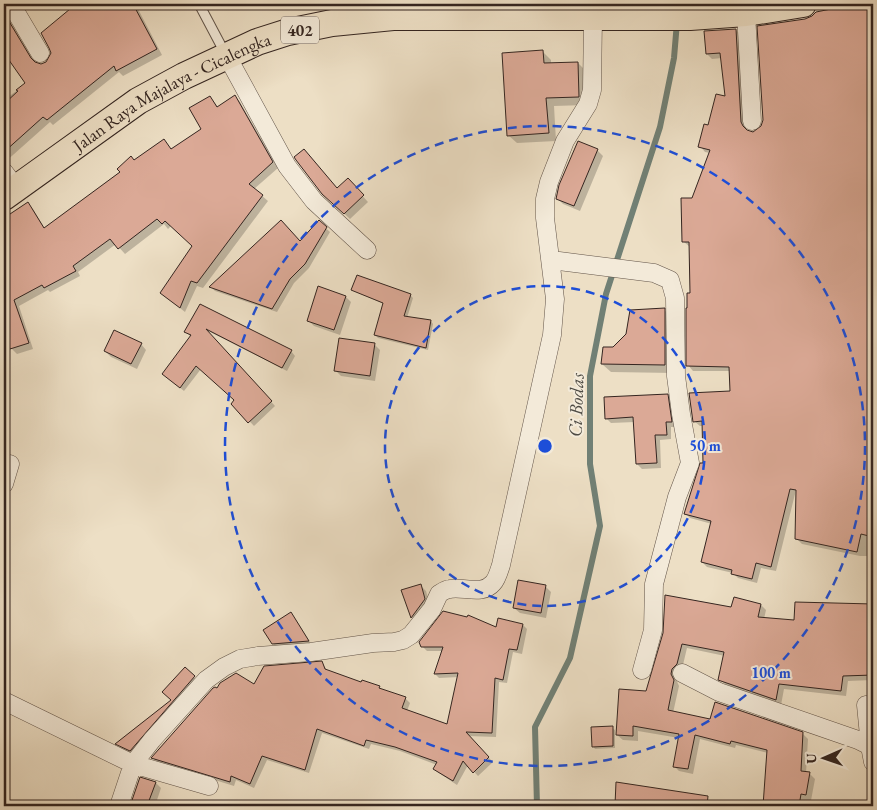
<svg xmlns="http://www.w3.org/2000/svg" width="877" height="810" font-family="'EB Garamond',serif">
	<rect width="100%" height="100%" fill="#eddfc5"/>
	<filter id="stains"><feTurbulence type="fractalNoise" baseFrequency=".004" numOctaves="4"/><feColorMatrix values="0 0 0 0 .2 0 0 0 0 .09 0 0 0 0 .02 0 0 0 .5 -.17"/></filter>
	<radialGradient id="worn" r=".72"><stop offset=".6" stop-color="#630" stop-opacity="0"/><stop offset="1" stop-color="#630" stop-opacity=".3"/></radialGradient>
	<!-- shadow -->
	<path fill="#0003" d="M4,4l3,12 28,47 5,2 7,-2 5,-9 -10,-20 36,-30h62v1l-3,2 25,48 -39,21 -4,-4 -66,53 -3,-3 -46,41v-63l22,-16 -17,-25 -5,5z
		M847,4h26v552h-13l-58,-12 -6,-6v-48l-20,81 -15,-3 -4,15 -19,-5 -5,-5 -26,-6 -5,-5 10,-38 -22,-6 -5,-5 19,-48v-39h-4l-6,-5 37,-29v-21h-38l-5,-6 3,-71 -1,-47 -6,-5 9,-43 17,-46 -5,-1 -5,-6 9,-20 17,-28 -4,-40 -10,1 -5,-5 29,-24 5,5 5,93 1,4 6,1 9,-6 44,-107 41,-13z
		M543,52l8,8v4l27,-1 8,8v34l-32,1 2,35 -39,2 -9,-8z
		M235,96l5,6 38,66 -24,21 14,12 -65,87 -6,-2 -12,26 -24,-19 33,-47 -23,-20 -3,3 -4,-5 -39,30 -9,-10 -38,28 2,4 -30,16 -2,-2 -29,16 14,43 -16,5 -6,-6 -7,-23v-106l23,-15 6,5 12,20 89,-68 30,-20 8,9 31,-21 7,-32 8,10z
		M597,150l6,6 -23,55 -17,-7 -6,-6z
		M348,180l20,22 -18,17 -21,-20z
		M319,222l11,10 -21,36 -15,15 -17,29 -62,-21 -4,-4 89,-45z
		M319,287l27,10 5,5 -11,33 -26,-9 -6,-6z
		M352,290l58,5 3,3 -6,20 24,3 2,3 -5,26 -50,-12 -3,-3 9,-31z
		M200,305l91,46 4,5 -8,15 -81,-41 69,76 -21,20 -21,-22 3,-3 -35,-32 -17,22 -21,-17 28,-37 -5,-5z
		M664,310l9,8v55l-62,-1 -9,-8 12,-16z
		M141,344l5,6 -9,19 -26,-12 -6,-6z
		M374,344l6,6 -5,31 -34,-5 -6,-6z
		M667,395l5,5 4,27h-5v12l-11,1 1,28 -19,1 -5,-5 -2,-42 -24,1 -5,-5z
		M420,585l6,6 4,14 -13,18 -5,-5 -9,-27z
		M545,586l6,6 -5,26 -26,-5 -6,-5z
		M796,603l77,2v75l-25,1 -2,15 -62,-7 -3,16 -56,-21 -6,-5 6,-23 -38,-8 -5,21 -4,4 -2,6 3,7 -6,27 38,8 91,12 6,6 -2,34h3l6,6 -5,27h-46l4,-53 -32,-8 -1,3 -35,-9 -7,35 -14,-3 -5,-5 5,-28 -41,-7v10l-15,-1 -6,-5 30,-42 17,-60 68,-25 29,-3 5,5 -2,9 32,2z
		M291,614l5,6 17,27 -34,2 -6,-5z
		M523,625l4,4 -5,25 -9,-2 -6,31 -8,-1 -3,55 -28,-1 25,26 -15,14 -10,-11 -11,20 -18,-12 -5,-4 3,-4 -37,-14 -29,-7 -2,5 -47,-16 -13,40 -42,-13 -13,28 -18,-8 -2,6 -77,-24 -4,-4 65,-68 36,-5 68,-23 6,10 34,12 17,3 4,4 22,7 5,5 -3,8 41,15 11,-49 -20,1 -4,-4 8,-23h-16l-5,-5 74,-17z
		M185,669l15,14 -64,73 -13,-7 -6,-5 56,-44z
		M612,728l3,2v18l-20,1 -2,-3z
		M141,779l15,4 5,5 -6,18h-24z
		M617,784l68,13 -2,9h-66z"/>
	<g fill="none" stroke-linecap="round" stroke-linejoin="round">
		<!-- stream -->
		<path stroke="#718075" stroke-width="6" d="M537,806l-2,-79 35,-69 30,-132 -10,-62v-88l16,-82 54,-167 14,-69 3,-36"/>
	</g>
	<!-- building -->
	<path fill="#dba996" stroke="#342520" d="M76,4h57l24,45 -41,22 -2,-5 -67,54 -4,-3 -39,35v-48l14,-13 -2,-1 9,-7 -21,-30v-40l27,45 4,4 6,2 5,-2 5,-9 -2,-5 -8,-15z
		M845,4h28v246h-2v37l2,1v249l-12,-3 -4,18 -62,-13 1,-49 -6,-1 -19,78 -15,-4 -4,16 -21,-5 1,-4 -31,-8 10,-41 -27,-7 16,-51h3l-1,-42 -9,1 -4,-29 41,-2 -1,-24 -43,-1v-58h1v-15h3l-1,-51h-7l-1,-44h11l18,-48 -12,-3 6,-23 4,1 8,-31 9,2 -5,-43 -14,1 -2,-23 32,-2 5,93 2,4 4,4 6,2 8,-6 2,-6 -6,-94 48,-7 7,-3 4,-4 30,-6z
		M543,50l1,13 34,-1 1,35 -33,1 3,35 -42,3 -5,-83z
		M235,95l38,67 -24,22 14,11 -66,88 -6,-2 -11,27 -20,-15 32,-47 -27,-25 -3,3 -5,-5 -39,30 -8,-10 -37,27 3,5 -32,17 -2,-3 -28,15 15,43 -19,6 -6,-20v-111l24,-16 16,26 76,-56 -3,-3 14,-13 3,4 30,-21 7,10 30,-20 -12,-21 21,-12 7,11z
		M578,141l20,8 -24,57 -18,-7 3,-14z
		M304,149l33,39 11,-10 16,17 -20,19 -22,-20 -26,-34 -2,-3z
		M281,220l19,21 19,-21 8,7 -22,37 -15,15 -18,30 -63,-22z
		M357,275l54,19 -7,22 27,4 -5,28 -52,-13 9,-32 -32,-13z
		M318,286l28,10 -12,34 -27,-9z
		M200,304l92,46 -10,18 -76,-39 66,72 -24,22 -17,-19 3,-4 -38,-34 -16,22 -18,-14 29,-39 -7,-3z
		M665,308v57l-64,-1 2,-17h10l13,-13 4,-24z
		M114,330l28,13 -11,21 -27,-13z
		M339,338l36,5 -5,33 -36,-5z
		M668,394l4,28h-6l1,13h-12l2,28 -21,1 -3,-47 -28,2 -1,-22z
		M518,580l28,5 -5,28 -28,-5z
		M421,584l4,15 -14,19 -10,-28z
		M665,595l66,12 3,-10 27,7 -3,13 36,3 1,-18 78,2 -1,48h1v23l-30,1 -2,15 -62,-7 -3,16 -58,-20 6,-28 -42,-8 -5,20 -5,5 -1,5 3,6 -6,30 42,9 5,-17 88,30 -2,39 9,1 -4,23 -5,-1 -2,12h-36l4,-56 -36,-9 -1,3 -35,-9 -7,34 -15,-2 6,-33 -46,-8v10l-17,-1 3,-46 27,2 17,-58z
		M443,611l24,6 1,-2 28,12 2,-9 25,6 -6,26 -8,-1 -6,31 -8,-2 -3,55 -26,-1 23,25 -16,16 -10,-12 -10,20 -20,-12 4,-7 -42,-15 -29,-7 -2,6 -47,-17 -12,41 -43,-14 -12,28 -19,-8 -1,6 -79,-24 62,-70 2,-1 2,1 3,-5 16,-10 18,11 10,-18 58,-5 3,8 36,13 1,-2 18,6 -1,2 27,9 -4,11 45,16 11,-51 -24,1 9,-27h-22l-2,-5z
		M291,612l18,29 -37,3 -9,-14z
		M185,667l10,9 -65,75 -15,-7 56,-44 -9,-8z
		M613,726v20l-21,1 -1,-20z
		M140,777l16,5 -9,24h-17z
		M616,782l92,14 -1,10 -92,-1z"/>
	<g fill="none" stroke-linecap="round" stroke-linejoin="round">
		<defs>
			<path id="service" d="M199,4l27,51"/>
			<path id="minor" d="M11,4l29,49
				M746,13l6,108
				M227,56l60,110 27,35 53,49
				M4,172l12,16
				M551,260l103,13 16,7 5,18 1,78 5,38 9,49 -13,34 -23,87 -1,46 -11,40
				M4,484l6,-20
				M682,673l37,19 139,48 12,6
				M4,701l129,63 76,22
				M866,705l4,41 3,16
				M119,806l14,-42 19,-24 54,-60 18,-13 16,-8 18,-3 53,-4 62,-9 21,-1 9,-2 8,-5 21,-26 7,-15c3,-2 7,-5 11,-5 13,-3 32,7 43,-6 4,-4 6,-12 8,-18l51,-230 3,-36 -10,-81v-19l4,-17 16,-41 23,-37 4,-14 1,-73"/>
			<g id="primary">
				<path id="s1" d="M4,197l134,-96 46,-25 73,-34 31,-10 44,-9 61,-6h297l56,-4 57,-9"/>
			</g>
		</defs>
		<!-- service casing -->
		<use href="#service" stroke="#625449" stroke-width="11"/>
		<!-- minor casing -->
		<use href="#minor" stroke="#625449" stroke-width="19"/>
		<!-- primary casing -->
		<use href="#primary" stroke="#342520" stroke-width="28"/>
		<!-- service -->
		<use href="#service" stroke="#f3ead9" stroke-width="9"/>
		<!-- minor -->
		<use href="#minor" stroke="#f3ead9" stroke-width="18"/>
		<!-- primary -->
		<use href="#primary" stroke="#eddfc5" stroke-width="26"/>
	</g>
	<!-- distance rings -->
	<g fill="none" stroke="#1d4ed8" stroke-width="2.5" stroke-dasharray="9 6">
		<circle cx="545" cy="446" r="160"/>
		<circle cx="545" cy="446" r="320"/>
	</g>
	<g text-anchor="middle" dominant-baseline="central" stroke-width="4" stroke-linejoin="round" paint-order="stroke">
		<!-- shield labels -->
		<rect fill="#f3ead9" stroke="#6d6058" stroke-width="1" x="281" y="16.5" width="38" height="27" rx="4"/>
		<g font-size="16" font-weight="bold" fill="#342520">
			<text x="300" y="30">402</text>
		</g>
		<!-- street labels -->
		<g font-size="18" fill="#342520" stroke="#f3ead9">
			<text stroke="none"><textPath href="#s1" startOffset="199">Jalan Raya Majalaya - Cicalengka</textPath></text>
		</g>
		<!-- water labels -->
		<g font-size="19" font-style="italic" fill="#4e4b44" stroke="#f3ead9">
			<text transform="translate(576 405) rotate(-88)">Ci Bodas</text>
		</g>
	</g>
	<circle cx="545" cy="446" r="8" fill="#1d4ed8" stroke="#f3ead9" stroke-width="2.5"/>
	<g font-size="15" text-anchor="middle" font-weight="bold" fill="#1d4ed8" stroke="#f3ead9" stroke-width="4" stroke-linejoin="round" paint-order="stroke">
		<text x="705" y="451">50 m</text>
		<text x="771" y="678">100 m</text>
	</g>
	<!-- margin -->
	<rect width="877" height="810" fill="none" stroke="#eddfc5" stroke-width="20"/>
	<rect x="5" y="5" width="867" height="800" fill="none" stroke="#342520" stroke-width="2.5"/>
	<rect x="10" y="10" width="857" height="790" fill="none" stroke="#342520"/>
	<!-- north arrow -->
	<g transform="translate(824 758) rotate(268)" stroke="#f3ead9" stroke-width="4" paint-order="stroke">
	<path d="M0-4L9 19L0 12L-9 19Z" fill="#342520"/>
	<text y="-8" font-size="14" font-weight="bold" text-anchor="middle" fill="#342520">U</text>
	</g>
	<rect width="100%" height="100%" filter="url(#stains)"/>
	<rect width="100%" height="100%" fill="url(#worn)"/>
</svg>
